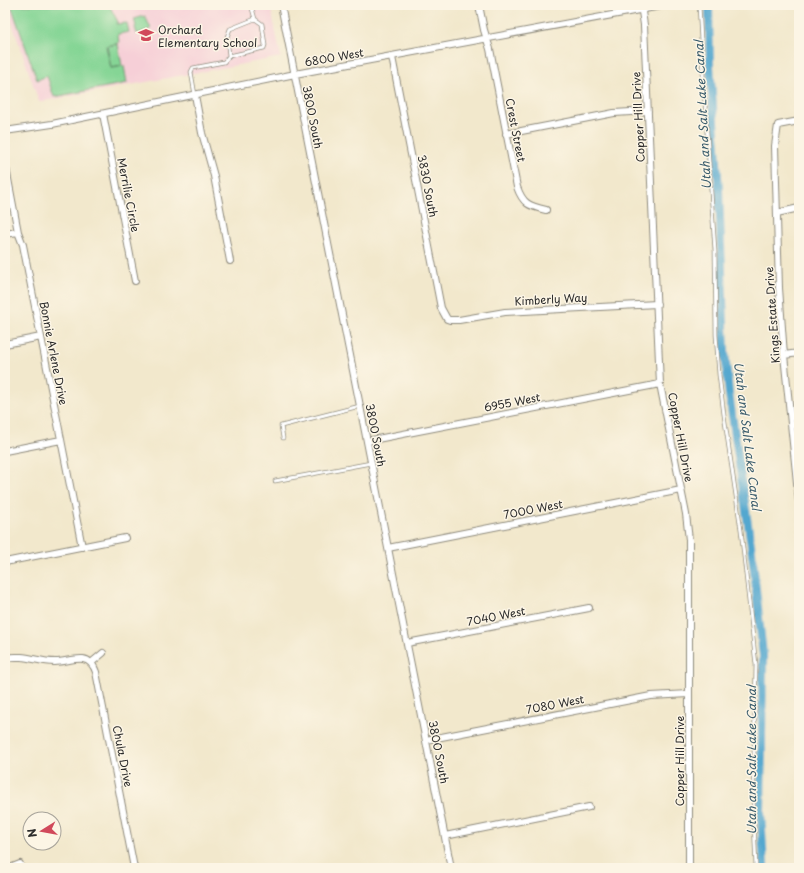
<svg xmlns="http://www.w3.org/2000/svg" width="804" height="873" font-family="'Playpen Sans',sans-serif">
	<rect width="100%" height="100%" fill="#fcf5e5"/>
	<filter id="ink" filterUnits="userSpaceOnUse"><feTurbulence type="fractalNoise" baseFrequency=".025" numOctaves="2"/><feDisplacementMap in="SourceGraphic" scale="8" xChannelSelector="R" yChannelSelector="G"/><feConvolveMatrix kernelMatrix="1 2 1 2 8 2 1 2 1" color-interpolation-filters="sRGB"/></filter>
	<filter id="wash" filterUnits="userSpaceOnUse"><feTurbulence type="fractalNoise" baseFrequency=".012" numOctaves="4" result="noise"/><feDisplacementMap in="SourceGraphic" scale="16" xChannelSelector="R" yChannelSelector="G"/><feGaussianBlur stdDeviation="0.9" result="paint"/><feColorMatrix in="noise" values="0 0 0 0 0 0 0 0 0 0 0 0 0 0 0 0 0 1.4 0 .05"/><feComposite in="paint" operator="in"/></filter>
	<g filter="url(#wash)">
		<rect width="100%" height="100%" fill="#f2e8cc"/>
		<!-- built -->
		<path fill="#f6cfd7" d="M6,5h264l11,52 -242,45z"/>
		<!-- green -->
		<path fill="#85d595" stroke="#588060" d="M11,5h98l9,17 -2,1v1l11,-1 2,9 -11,2 1,9 -13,3 5,22 13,-2 3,17 -73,14 -7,-21 -10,4z
			M145,16l6,13 -14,5 -2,-7 1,-1 -2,-7z
			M118,44l4,22 -11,2 -4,-22z"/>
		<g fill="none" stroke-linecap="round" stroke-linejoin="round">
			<!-- canal -->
			<path stroke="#53a7cf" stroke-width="8" d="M709,6l1,60 9,124 6,163 4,41 23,158 11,103 -2,158 3,55"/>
		</g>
	</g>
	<g filter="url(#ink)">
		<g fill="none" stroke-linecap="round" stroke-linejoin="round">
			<defs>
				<path id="lane" d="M699,5l3,54 13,192 1,84 3,40 5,40 17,115 15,135 -3,133 3,70
					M229,56l-2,-19 3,-8 25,-10
					M195,95l-4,-23 2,-4 31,-6 5,-6 35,-8 1,-3 -3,-21 -7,-5 -4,-14
					M283,438l-2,-12 79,-20
					M275,481l96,-18"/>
				<path id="street" d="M281,5l170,863
					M479,5l5,25 6,19 27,138c6,17 12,19 29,23
					M641,5l3,20 16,359 26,130 3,26v328
					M392,57l49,251 6,11 3,1h9l46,-8 152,-8
					M195,95l7,38 12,43 16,85
					M103,114l32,167
					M799,121l-21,4 -3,21 4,142 5,67 15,147
					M5,131l47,-7 243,-50 371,-69
					M506,134l108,-21 34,-2
					M5,163l13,69 5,13 59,302
					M777,213l22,-5
					M5,234l13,-2
					M5,344l36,-7
					M784,355l15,-2
					M367,441l293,-57
					M5,451l56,-11
					M388,548l293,-58
					M5,562l120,-24
					M407,643l182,-35
					M5,658c20,-4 32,4 50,4 9,0 20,-4 28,-3 7,1 11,7 13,13l38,196
					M91,663l12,-10
					M426,740l225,-44 38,-2
					M445,836l144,-29
					M10,868l10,-4"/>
			</defs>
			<!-- lane casing -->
			<use href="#lane" stroke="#8e8a7c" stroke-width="4.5"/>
			<!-- street casing -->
			<use href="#street" stroke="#8e8a7c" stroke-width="8"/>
			<!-- lane -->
			<use href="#lane" stroke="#fff" stroke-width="3"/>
			<!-- street -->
			<use href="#street" stroke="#fff" stroke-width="6"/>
		</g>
	</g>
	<!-- icons -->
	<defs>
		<symbol id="school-bare" viewBox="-9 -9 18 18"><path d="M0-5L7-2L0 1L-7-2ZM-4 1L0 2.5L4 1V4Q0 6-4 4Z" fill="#d1495b" stroke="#fcf5e5" stroke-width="2.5" paint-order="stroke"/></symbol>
	</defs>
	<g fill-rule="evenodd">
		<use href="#school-bare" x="135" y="24" width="22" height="22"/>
	</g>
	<g text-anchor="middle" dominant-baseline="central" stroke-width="3" stroke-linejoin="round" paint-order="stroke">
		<!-- poi labels -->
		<g font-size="11" fill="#2b2b2b" stroke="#fcf5e5" text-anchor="start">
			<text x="158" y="29">Orchard<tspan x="158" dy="13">Elementary School</tspan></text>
		</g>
		<!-- street labels -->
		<g font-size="11" fill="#2b2b2b" stroke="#fcf5e5">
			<text transform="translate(334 57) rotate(-10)">6800 West</text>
			<text transform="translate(313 117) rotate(79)">3800 South</text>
			<text transform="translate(638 117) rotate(-93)">Copper Hill Drive</text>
			<text transform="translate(516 130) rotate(79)">Crest Street</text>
			<text transform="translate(428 186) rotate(79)">3830 South</text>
			<text transform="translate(129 195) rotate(79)">Merrilie Circle</text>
			<text transform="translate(551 299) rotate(-3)">Kimberly Way</text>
			<text transform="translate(772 315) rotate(-94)">Kings Estate Drive</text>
			<text transform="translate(54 353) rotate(79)">Bonnie Arlene Drive</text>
			<text transform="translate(512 402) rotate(-11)">6955 West</text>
			<text transform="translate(376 435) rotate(79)">3800 South</text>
			<text transform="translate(681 437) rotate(79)">Copper Hill Drive</text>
			<text transform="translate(533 509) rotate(-11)">7000 West</text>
			<text transform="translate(496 616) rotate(-11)">7040 West</text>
			<text transform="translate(555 704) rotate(-11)">7080 West</text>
			<text transform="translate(439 752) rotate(79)">3800 South</text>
			<text transform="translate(123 756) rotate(79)">Chula Drive</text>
			<text transform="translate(679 761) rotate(-90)">Copper Hill Drive</text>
		</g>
		<!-- water labels -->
		<g font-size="12" font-style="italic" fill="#3b5d6d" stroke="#fcf5e5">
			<text transform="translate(702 115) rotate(-93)">Utah and Salt Lake Canal</text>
			<text transform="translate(748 436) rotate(83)">Utah and Salt Lake Canal</text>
			<text transform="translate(751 760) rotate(-90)">Utah and Salt Lake Canal</text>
		</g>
	</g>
	<!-- margin -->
	<rect width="804" height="873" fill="none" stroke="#fcf5e5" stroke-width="20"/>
	<!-- north arrow -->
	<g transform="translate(42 831) rotate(259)"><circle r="19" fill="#fcf5e5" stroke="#a8a49b"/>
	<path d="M0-3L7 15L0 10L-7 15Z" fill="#d1495b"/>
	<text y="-6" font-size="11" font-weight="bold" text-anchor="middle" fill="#2b2b2b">N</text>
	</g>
</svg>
